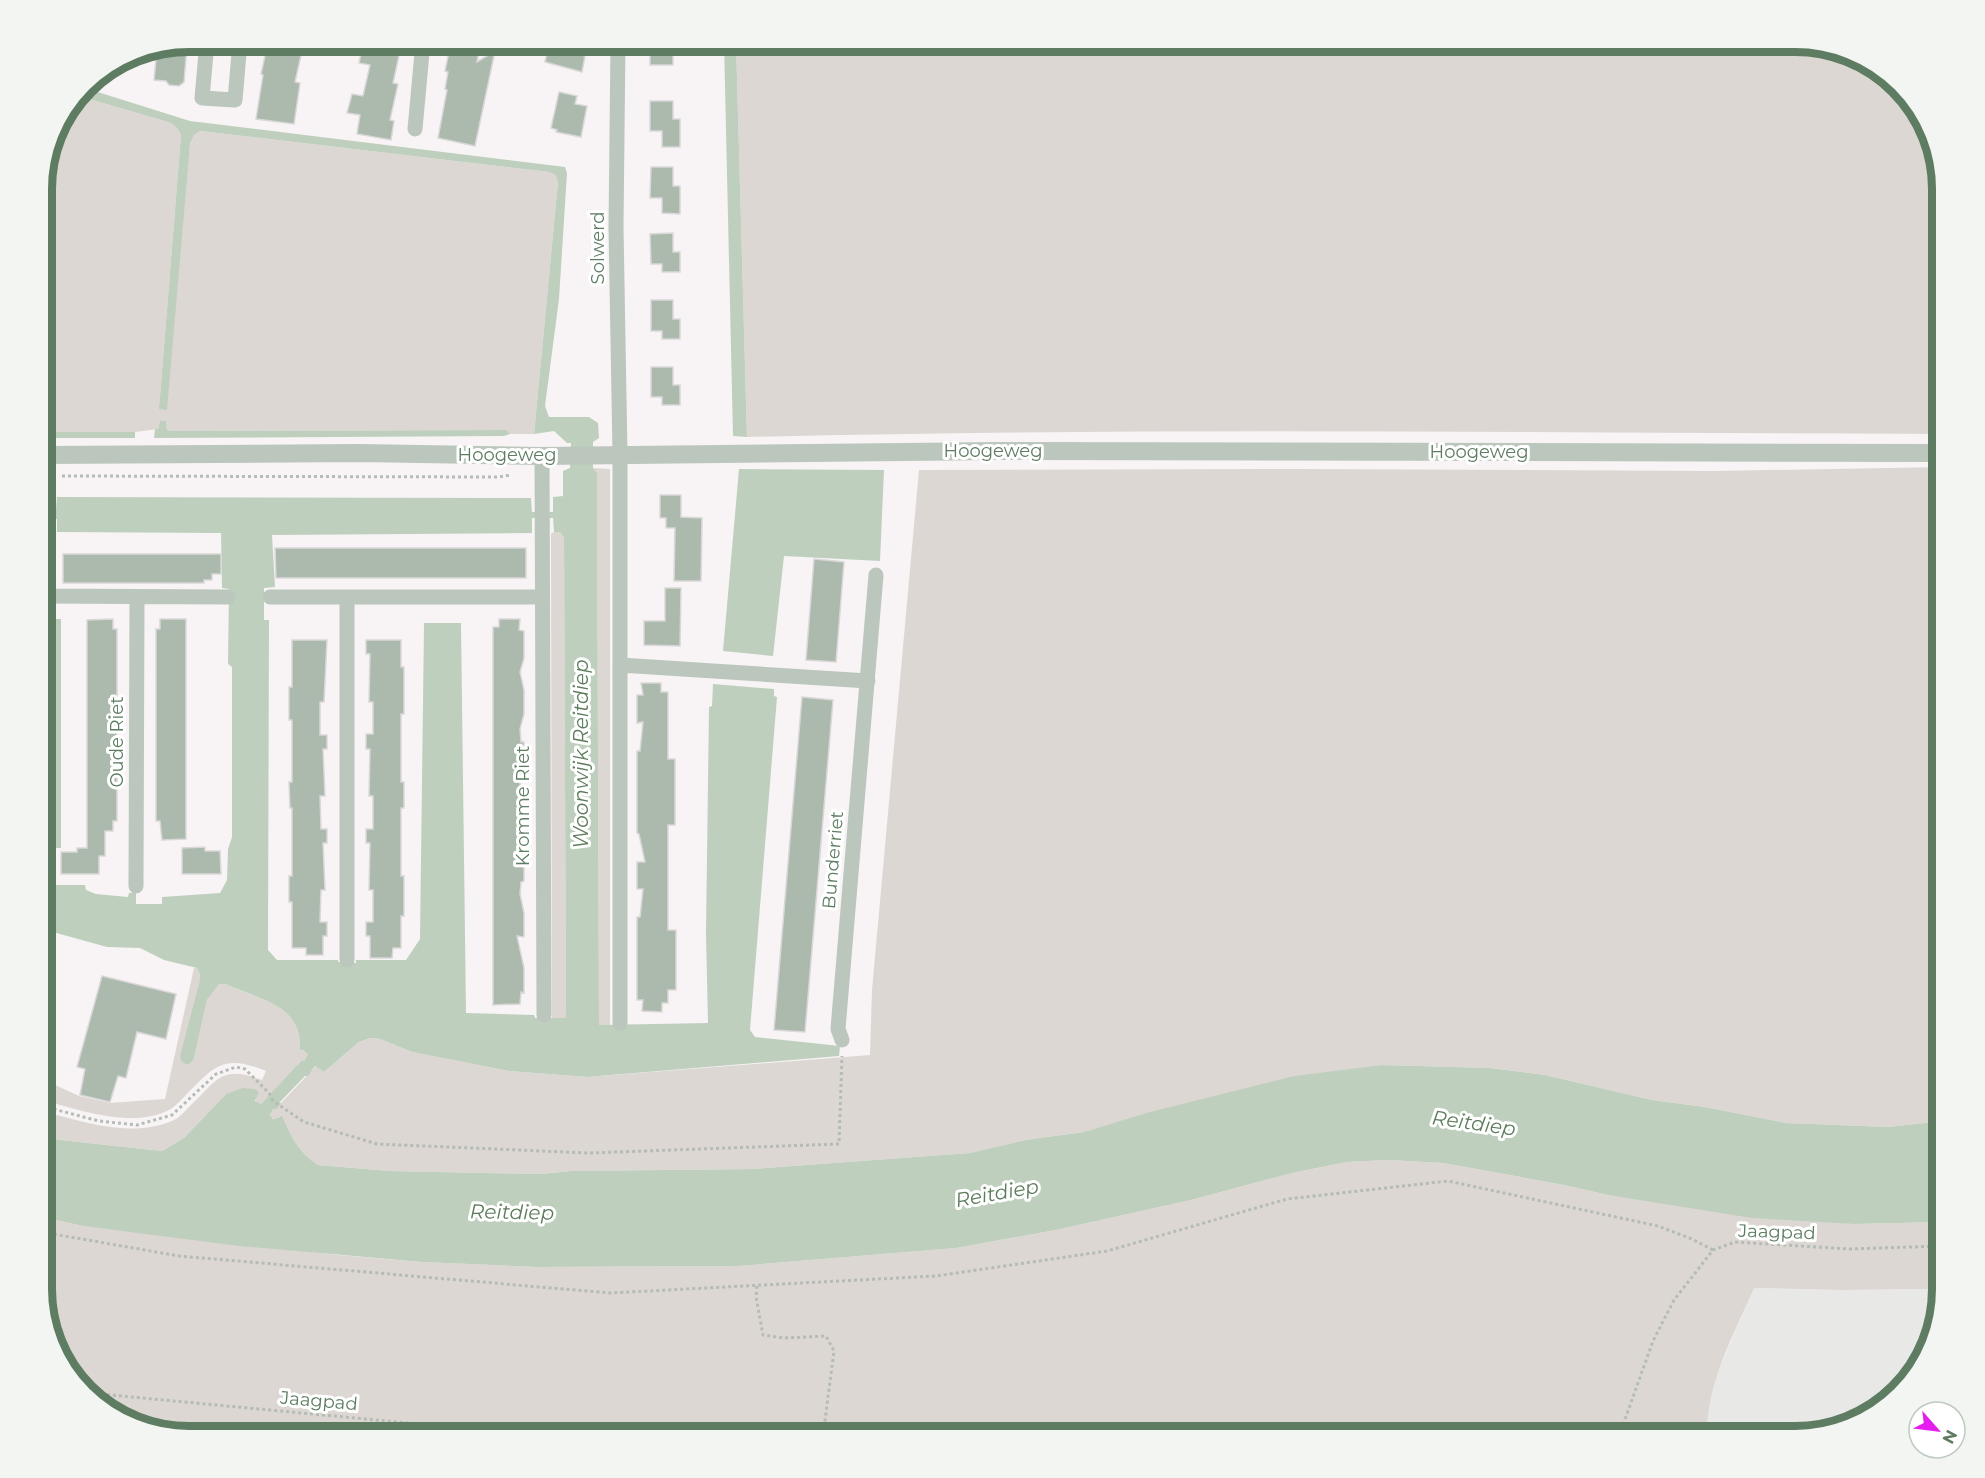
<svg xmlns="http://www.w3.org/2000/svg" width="1985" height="1478" font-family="Montserrat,sans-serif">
	<rect width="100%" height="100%" fill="#f8f4f5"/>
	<!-- built -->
	<path fill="#e8e8e6" d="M1943,1287l-8,49 -23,42 -52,43 -65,15h-88l-1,-21 11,-41 37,-86 88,2 85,-1z"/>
	<!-- green -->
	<path fill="#ddd7d3" d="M736,42h1060l47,8 42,23 43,52 15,64v245c-399,-1 -798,-7 -1196,3z
		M79,96l92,27 6,5 4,7 -22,274 31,-265 4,-9 6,-4 349,41 8,3 1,7 -24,252h-24l-3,-4 -335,1 -5,-1 -1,-9h-6l-2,8 -23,3h-93v-252l15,-55z
		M1943,467v654l-55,6 -102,-4 -81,-16 -53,-7 -107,-25 -55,-7 -108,-3 -207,41 -91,26 -59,8 -55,13 -217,16 -182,2 -30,3 -151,-3 -72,-6c-19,-12 -28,-30 -36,-50l-6,4 -4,-1 -2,-3 3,-6 8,-6 35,-37 8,6 35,-30 11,-4 10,1 32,13 97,19 78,6 283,-22 2,-65 47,-520 379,-1 418,2z
		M593,468l17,1v556h-11l-2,-552z
		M554,532h6l4,6 2,480h-14l-1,-484z
		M194,968h3l3,6 -6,85 13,-59 11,-16h7c34,16 77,20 75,66l7,1 1,3 -4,7 -2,-1 -5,5v2l-36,37 -5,-1v-7l-30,-2 -42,44 -22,13 -120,-13v-27c42,11 90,28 132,9 6,-3 10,-8 14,-12 29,-27 32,-44 74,-28l4,-9c-42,-17 -51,-6 -80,24 -5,5 -11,12 -17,15 -37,19 -89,0 -127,-10v-21l37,17 31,7 55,-4z
		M1388,1160l55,3 121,22 44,10 246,29 89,-2v64l-16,3 -85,1 -88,-2c-20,47 -48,96 -47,148h-1518l-47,-8 -42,-23 -43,-51 -15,-56v-81l41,9 255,29 84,7 114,5 203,-1 217,-18 100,-18 135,-30 101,-27 55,-11z"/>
	<!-- water -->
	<path fill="#bfcfbe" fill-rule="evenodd" d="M724,42h12l11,395 -14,-1z
		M85,88l105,33 375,46 2,6 -8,126 -14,107 4,11h40l9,6 1,15 -6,4v26l4,5 2,552 109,-2 -2,-90 3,-226 3,-1 1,-22 61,5v7l3,1 -27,333 5,7 85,9 -1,10 -252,21 -78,-6 -97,-19 -32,-13 -10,-1 -11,4 -35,30 -9,-6 -7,10h-3l-25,26 1,2 -5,5h-3l-3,6 3,4 5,-1 4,-3c8,20 17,38 36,50l72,6 151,3 30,-3 182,-2 217,-16 55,-13 59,-8 66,-20 144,-36 88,-11 108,3 55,7 107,25 53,7 81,16 102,4 55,-6v101l-89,2 -102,-6 -144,-23 -44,-10 -121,-22 -55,-3 -41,2 -55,11 -101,27 -135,30 -100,18 -217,18 -203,1 -114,-5 -183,-16 -156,-20 -41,-9v-79l120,13 22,-13 42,-44 17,-6 11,1 5,3 -4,9 6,3 41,-44 2,1 4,-7 -5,-4h-3c2,-46 -40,-50 -75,-66h-6l-12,16 -13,59 -5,5c-6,0 -8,-2 -9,-8l19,-72 1,-10 -3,-6 -33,-8 -24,-12 -33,-1 -65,-18v-310h19v229h-6l-1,37h31l1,5 10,4 32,3 1,-4 7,-1v12h26v-7l58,-4 7,-13 1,-31 4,-12v-170l-4,-3 1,-75 -7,-1 -1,-55 -164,-1v-13h-15v-10h14l1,-12 474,1 1,14h21v-15l10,-1v-25l7,-3 1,-25h-4l-13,-12 -20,3 24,-252 -2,-7 -7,-3 -349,-41 -6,4 -4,9 -23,266 -8,-1 22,-274 -4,-7 -6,-5 -92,-27zM532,518h21l1,14h6l4,6 2,480h-31l-1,-3 -68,-2 -5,-390h-37l-4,316 -14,21h-50v3l-18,-1v-2h-61l-9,-10 1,-330h-5v-32l11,-1 -3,-52 260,-2z
		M160,421h6l1,9 5,1 335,-1 3,4 -6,2 -350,2 1,-9h3z
		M42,432h93v6h-93z
		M739,469l145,1 -4,91 -96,-5 -11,100 -50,-5z"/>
	<!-- building -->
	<path fill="#abbaad" stroke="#d9d7d8" stroke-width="1.5" d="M268,42h36l-9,40 5,1 -6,41 -38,-5 7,-44 -2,-1z
		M374,42h28l-9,41 5,1 -8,36 4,1 -3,19 -34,-6 3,-19 -13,-2 5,-19 11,2 7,-31 -11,-2 4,-19 10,2z
		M451,42h30l-4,20 18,-11 -20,95 -37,-8 9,-48 -2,-1 3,-17 -3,-1z
		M650,42h23v23h-23z
		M179,44l8,1 -3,37 -5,4 -10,-1 -3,-4 -12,-1 3,-31z
		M548,48l37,8 -3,16 -37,-10z
		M559,92l18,4 -2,8 12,2 -6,31 -25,-5 1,-2 -6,-2z
		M650,101h23v18h7v28h-18v-16h-12z
		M651,167h22v19h7v28l-18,-1v-15h-12z
		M673,233v19h7v20h-18v-8h-11l-1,-30z
		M651,300h22v19h7v20h-18v-8h-11z
		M651,367h22v18h7v20h-18v-8h-11z
		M660,495h21v22l21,1 -1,63h-27l1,-53h-9v-10h-6z
		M275,548h251v30h-250z
		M63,554h158v20h-9v6h-8v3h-141z
		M814,559l30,3 -8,100 -30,-2z
		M665,588h16l-1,58 -36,-1v-24h21z
		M113,619v10h4v192h-4v10h-8v25h-6v18h-38v-22h16v-4h10v-228z
		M160,619h26v220l-24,1 -2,-19h-4v-192h4z
		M499,619h21l-1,11 5,1v27l-4,14 4,18v24l-4,15 1,13h3v28h-3l-1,13 4,18v24l-3,1 -1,14 1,14h3v27l-3,1 -1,12 4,19v24l-7,-1 7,32v25l-3,-1 -1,12 -27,1v-378h6z
		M292,640h35l-3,62h-4v33h7v14h-4l2,47h-5l1,33h6v14h-4l2,47h-4l-1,32h7v14h-4v19h-17v-7h-14v-46h-3v-26h3v-68h-2l-1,-26h3v-62h-3v-33h3z
		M366,640h35v27h3v47h-3v68h3v26h-3v68h3v40h-3v32h-8l-1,10h-22v-22h-4v-14h7v-32h-4l1,-47h-4v-14h7v-33h-4l1,-47h-4v-15h7v-32h-4l1,-48h-4z
		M641,683h20v9h7v67h7v66h-7v105h8v60h-8v13h-6v9l-20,-1 1,-11h-6v-83h3l3,-28h-6v-27h8l-6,-28 -2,-1v-82h3l3,-29 -6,1v-28h6z
		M802,697l31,3 -28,332 -31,-2z
		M205,847v4h15l1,23h-39v-26z
		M102,976l74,18 -10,45 -29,-7 -11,46 -8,-2 -8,26 -30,-7 5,-26 -8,-2z"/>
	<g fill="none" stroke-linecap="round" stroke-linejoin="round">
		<!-- path -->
		<path stroke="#b4bcb5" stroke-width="3" stroke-dasharray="3 3" stroke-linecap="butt" d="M62,476l437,1 12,-2
			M42,1106l57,15 38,4 35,-10 44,-41 20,-7 9,2 24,24 4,8 31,21 73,22 212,9 250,-9 3,-88
			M42,1232l137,24 431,37 326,-17 171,-25 180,-52 161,-18 210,45 34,13 21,11
			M757,1286l-1,11 7,38 21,3 42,-2 8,15 -11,85
			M89,1393l457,43
			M1619,1436l34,-95 21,-41 39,-50 22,-8 114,7 94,-3"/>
		<!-- minor -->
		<path stroke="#bbc6bd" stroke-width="15" d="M207,42l-5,56 33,2 5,-58
			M618,42l-2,185 4,227v569
			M415,129l8,-87
			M542,456l2,559
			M42,596l186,1
			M45,596v-142
			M270,597h271
			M620,665l248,16
			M136,886l1,-288
			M347,960v-363
			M842,1040l-4,-11 38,-454"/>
		<!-- tertiary -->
		<path stroke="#bbc6bd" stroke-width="18" d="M42,455l318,-2 182,3 456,-5 945,2"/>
	</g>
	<g text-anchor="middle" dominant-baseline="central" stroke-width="6" stroke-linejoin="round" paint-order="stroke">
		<!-- street labels -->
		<g font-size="18" fill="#5d7c61" stroke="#fff">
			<text transform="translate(598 248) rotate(-90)">Solwerd</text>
			<text x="993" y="451">Hoogeweg</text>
			<text x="1479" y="452">Hoogeweg</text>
			<text x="507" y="455">Hoogeweg</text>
			<text transform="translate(117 742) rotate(-90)">Oude Riet</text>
			<text transform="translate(523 806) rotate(-90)">Kromme Riet</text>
			<text transform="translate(833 860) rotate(-85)">Bunderriet</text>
			<text transform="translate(1777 1232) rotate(2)">Jaagpad</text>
			<text transform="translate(319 1401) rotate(5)">Jaagpad</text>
		</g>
		<!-- water labels -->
		<g font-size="20" font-style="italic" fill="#5c7c5b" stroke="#fff">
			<text transform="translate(581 754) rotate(-90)">Woonwijk Reitdiep</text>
			<text transform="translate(1474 1123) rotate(8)">Reitdiep</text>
			<text transform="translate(997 1193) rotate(-10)">Reitdiep</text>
			<text transform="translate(512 1212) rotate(1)">Reitdiep</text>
		</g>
	</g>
	<!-- crop -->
	<path d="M0 0H1985V1478H0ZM189 52H1795A137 137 0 0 1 1932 189V1289A137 137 0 0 1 1795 1426H189A137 137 0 0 1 52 1289V189A137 137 0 0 1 189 52Z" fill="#f2f5f2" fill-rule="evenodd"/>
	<path fill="none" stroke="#5d7c61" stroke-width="8" d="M189 52H1795A137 137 0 0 1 1932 189V1289A137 137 0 0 1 1795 1426H189A137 137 0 0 1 52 1289V189A137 137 0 0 1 189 52Z"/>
	<!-- north arrow -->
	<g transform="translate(1937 1430) rotate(118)"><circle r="28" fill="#ffffff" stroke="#becbc0" stroke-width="1.5"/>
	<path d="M0-4.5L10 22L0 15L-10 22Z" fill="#e51eef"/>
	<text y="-9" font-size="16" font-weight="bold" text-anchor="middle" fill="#5d7c61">N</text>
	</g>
</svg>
